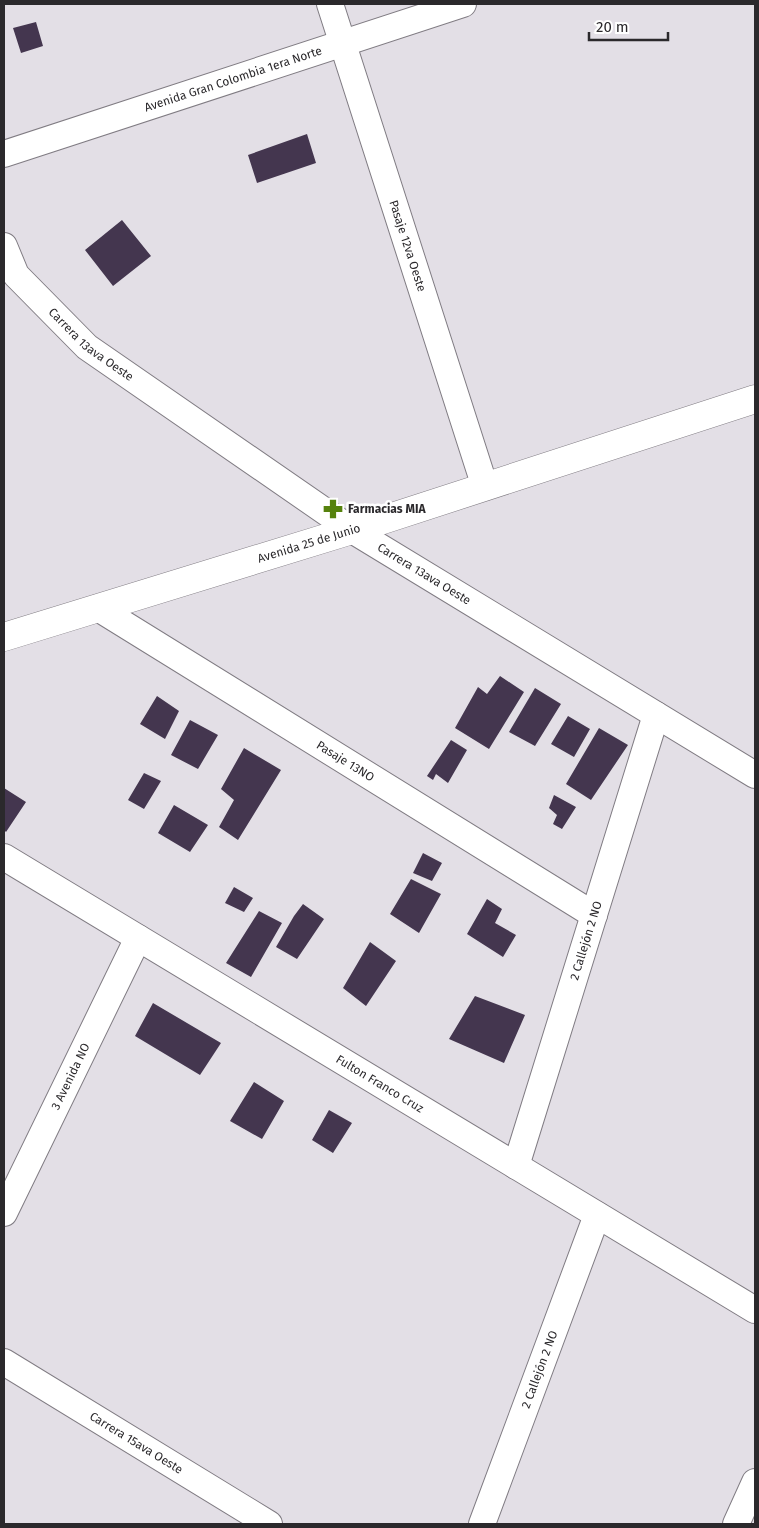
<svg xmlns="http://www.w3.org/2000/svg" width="759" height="1528" font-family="'Fira Sans',sans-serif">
	<rect width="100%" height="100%" fill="#e3dfe6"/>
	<!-- building -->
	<path fill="#44364f" d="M36,22l7,24 -22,7 -8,-25z
		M307,134l9,29 -59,20 -9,-28z
		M122,220l29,36 -38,30 -28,-36z
		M500,676l24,16 -35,57 -34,-21 23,-41 9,7z
		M535,688l26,16 -26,42 -26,-14z
		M157,696l22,15 -14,28 -25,-15z
		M568,716l22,13 -16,28 -23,-13z
		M190,720l28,15 -20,34 -27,-14z
		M599,728l29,17 -37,55 -25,-16z
		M451,740l16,10 -19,33 -12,-9 -3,6 -6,-4z
		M244,748l37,22 -43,70 -19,-13 15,-27 -13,-11z
		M144,773l17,8 -17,28 -16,-9z
		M4,788l22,14 -20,30 -2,-2z
		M554,795l22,12 -14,22 -9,-5 4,-9 -8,-7z
		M174,805l34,20 -18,27 -32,-19z
		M423,853l19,10 -10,18 -19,-8z
		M411,879l30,15 -22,39 -29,-19z
		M234,887l19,11 -9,14 -19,-9z
		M487,899l15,10 -7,14 21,12 -13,22 -36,-23z
		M303,904l21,15 -27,40 -21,-12 18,-31z
		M259,911l23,12 -31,54 -25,-14z
		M370,942l26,19 -30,45 -23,-18z
		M475,996l50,19 -21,48 -55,-24z
		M153,1003l68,40 -21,32 -65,-39z
		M254,1082l30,19 -22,38 -32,-18z
		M329,1110l23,13 -19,30 -21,-13z"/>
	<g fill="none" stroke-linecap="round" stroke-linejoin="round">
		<defs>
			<g id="minor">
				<path id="s1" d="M330,4l155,483"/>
				<path id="s2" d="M4,154l459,-150"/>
				<path id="s3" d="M4,246l12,29 71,72 265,183 403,245"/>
				<path id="s4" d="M98,608l496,307"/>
				<path id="s5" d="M4,857l751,453"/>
				<path id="s6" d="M516,1166l140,-451"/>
				<path id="s7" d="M4,1213l134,-275"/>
				<path id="s8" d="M4,1362l265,162"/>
				<path id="s9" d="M482,1524l115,-309"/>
				<path d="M736,1524l19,-42"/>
			</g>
			<g id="tertiary">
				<path id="s10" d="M4,637l348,-107 403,-131"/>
			</g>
		</defs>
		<!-- minor casing -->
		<use href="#minor" stroke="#807c83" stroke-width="28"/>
		<!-- tertiary casing -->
		<use href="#tertiary" stroke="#807c83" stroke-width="29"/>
		<!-- minor -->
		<use href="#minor" stroke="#fff" stroke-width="26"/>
		<!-- tertiary -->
		<use href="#tertiary" stroke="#fff" stroke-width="28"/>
	</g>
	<!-- icons -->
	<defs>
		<symbol id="pharmacy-bare" viewBox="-9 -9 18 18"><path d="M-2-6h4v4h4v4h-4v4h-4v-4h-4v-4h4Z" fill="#56820d" stroke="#fff" stroke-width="2.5" paint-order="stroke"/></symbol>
	</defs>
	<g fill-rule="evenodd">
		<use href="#pharmacy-bare" x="319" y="495" width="28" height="28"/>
	</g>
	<g text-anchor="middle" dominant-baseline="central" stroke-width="5" stroke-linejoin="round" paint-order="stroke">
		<!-- street labels -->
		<g font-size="12" fill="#2b292c" stroke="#fff">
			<text stroke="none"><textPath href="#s2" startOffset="241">Avenida Gran Colombia 1era Norte</textPath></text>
			<text stroke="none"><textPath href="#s1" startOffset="254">Pasaje 12va Oeste</textPath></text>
			<text stroke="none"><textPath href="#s3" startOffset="134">Carrera 13ava Oeste</textPath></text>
			<text stroke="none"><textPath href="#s10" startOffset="319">Avenida 25 de Junio</textPath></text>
			<text stroke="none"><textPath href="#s3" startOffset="539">Carrera 13ava Oeste</textPath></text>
			<text stroke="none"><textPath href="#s4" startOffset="291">Pasaje 13NO</textPath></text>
			<text stroke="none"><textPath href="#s6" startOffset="236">2 Callejón 2 NO</textPath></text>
			<text stroke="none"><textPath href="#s7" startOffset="152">3 Avenida NO</textPath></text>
			<text stroke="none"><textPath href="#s5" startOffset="439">Fulton Franco Cruz</textPath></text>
			<text stroke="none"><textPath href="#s9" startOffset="165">2 Callejón 2 NO</textPath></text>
			<text stroke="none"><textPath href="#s8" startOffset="155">Carrera 15ava Oeste</textPath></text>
		</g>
		<!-- poi labels -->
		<g font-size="12" font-weight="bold" fill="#2b292c" stroke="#fff" text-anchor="start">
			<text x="348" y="509">Farmacias MIA</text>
		</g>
	</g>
	<!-- border -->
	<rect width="759" height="1528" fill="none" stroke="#2b292c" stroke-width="10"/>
	<!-- scale -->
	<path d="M589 32v8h79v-8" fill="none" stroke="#2b292c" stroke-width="2.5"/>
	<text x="596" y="32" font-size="15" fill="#2b292c" stroke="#ffffff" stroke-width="4" paint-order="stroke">20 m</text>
</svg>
